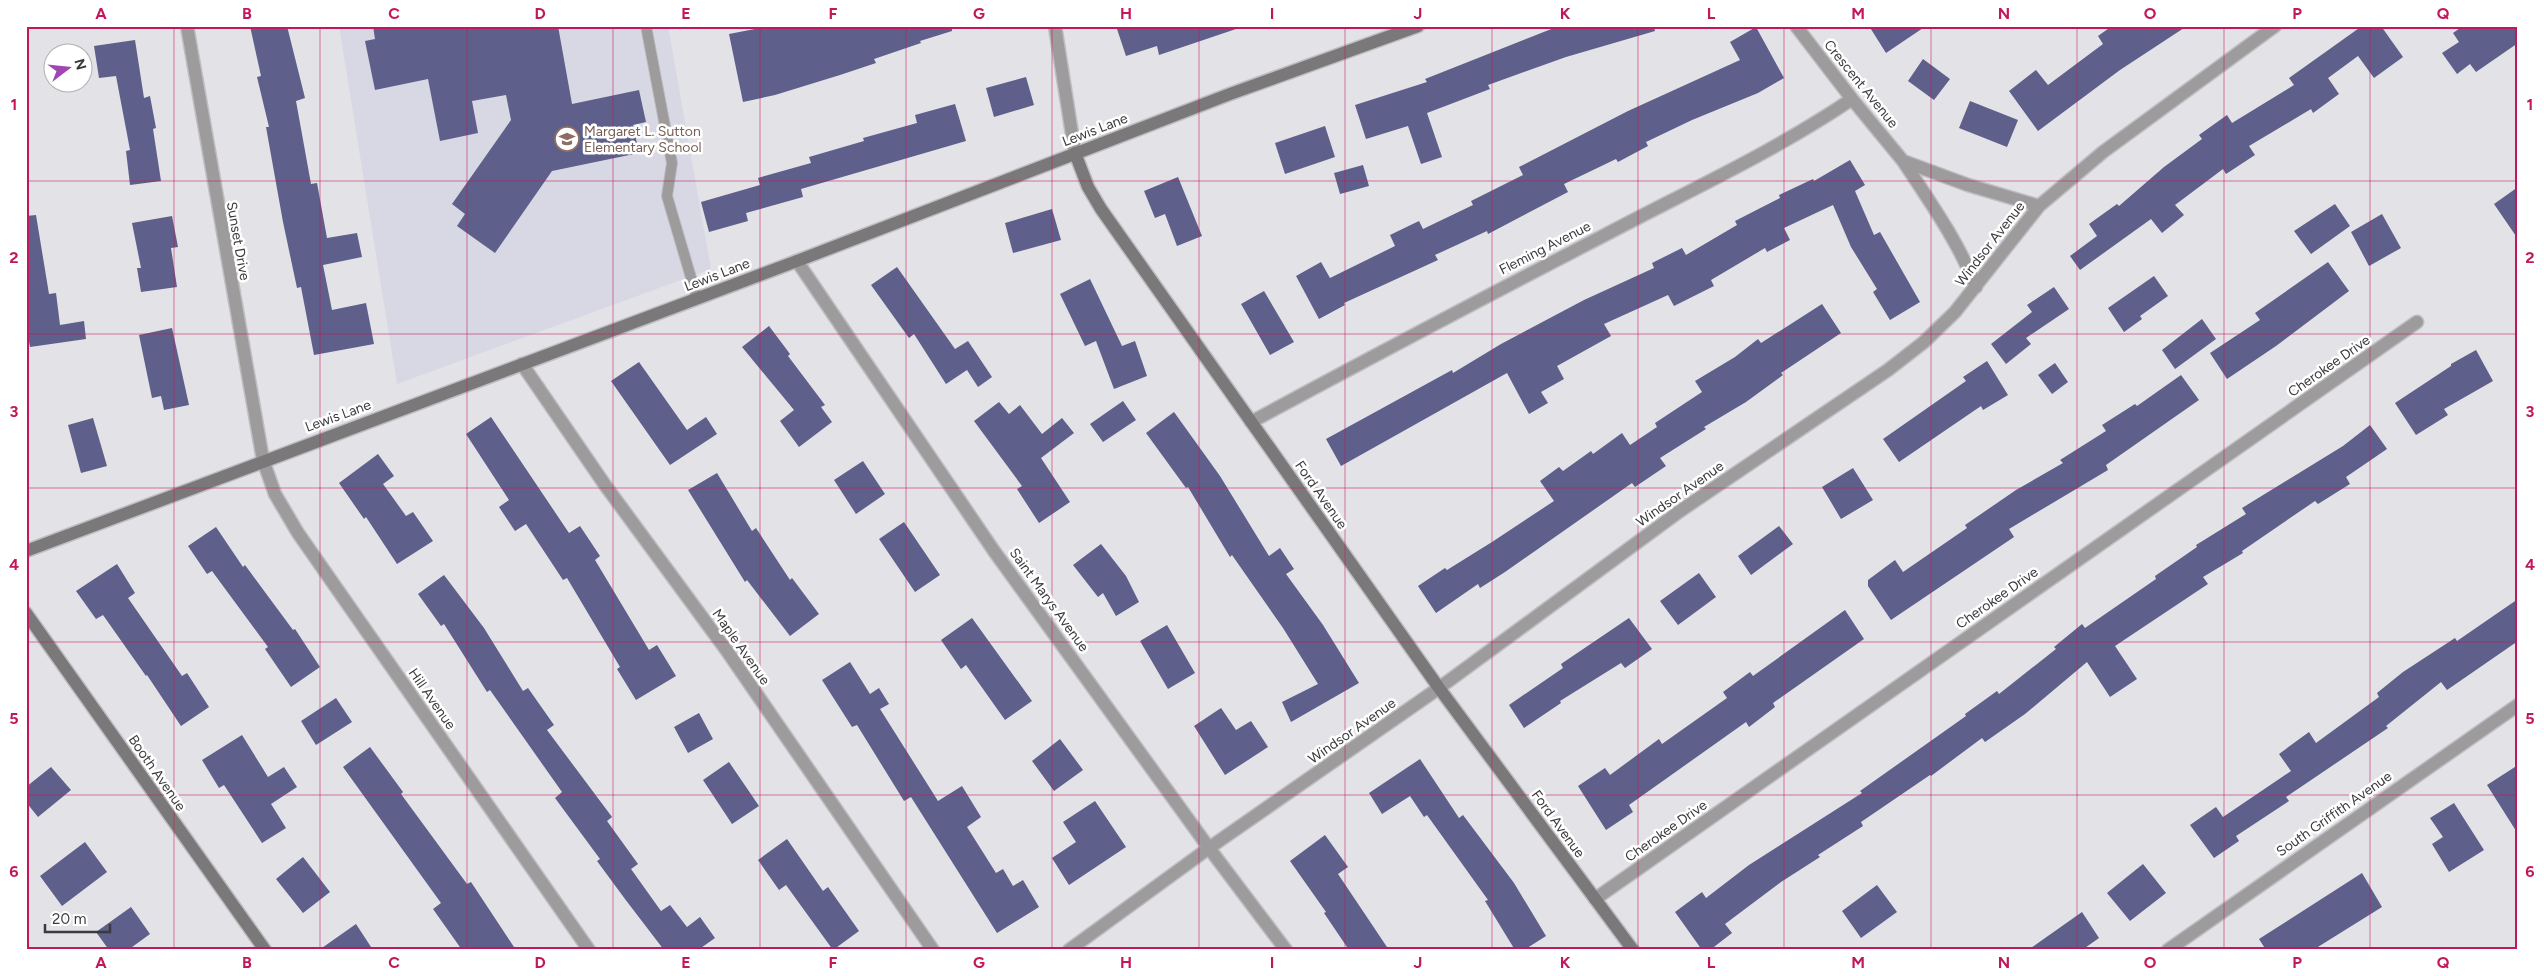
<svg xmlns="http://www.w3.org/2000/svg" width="2544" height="976" font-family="Figtree,sans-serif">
	<rect width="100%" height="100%" fill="#e2e2e7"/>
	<!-- built -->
	<path fill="#d7d8e4" d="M339,26h329l43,243 -314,115z"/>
	<!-- building -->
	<path fill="#5e5f8a" d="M250,26h37l18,72 -9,3 15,83 6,-1 10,55 30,-5 5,24 -39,8 9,45 34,-7 8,41 -60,11 -13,-68 -4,1 -14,-66 -17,-95h3l-12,-50 4,-1z
		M373,26h185l14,78 67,-14 7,32 -13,3 6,28 -87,18 -57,82 -38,-27 8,-12 -13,-10 59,-84 -5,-25 -34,6 6,32 -38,8 -12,-62 -53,11 -10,-49 10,-2z
		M770,26h182v5l-32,10 1,2 -47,16 2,4 -36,12 -65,20 -32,7 -14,-68z
		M1116,26h119l1,3 -77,26 -2,-9 -31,10z
		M1559,26h95l1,5 -89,26 -78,28 2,4 -63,24 15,44 -21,7 -13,-38 -42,13 -11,-34 72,-23 -2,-3z
		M1869,26h57l-40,27z
		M2112,26h75l-67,44 -82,61 -29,-40 27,-21 12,15 55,-41 -5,-8z
		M2362,26h19l22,31 -29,21 -16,-22 -30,22 11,16 -26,19 -2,-4 -62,37 6,9 -29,19 -3,-5 -48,36 9,10 -22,18 -11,-14 -71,51 -10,-14 27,-20 -8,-12 28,-20 2,2 45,-39 38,-28 -3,-4 28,-20 5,8 62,-38 -5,-7z
		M2463,26h55v17l-42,29 -6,-8 -13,10 -15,-21 17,-11 -6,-9z
		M1756,27l28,51 -26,15 -66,27 -46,22 2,4 -30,16 -2,-3 -52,25 4,8 -80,42 -1,-3 -52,24 3,5 -94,43 1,2 -26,14 -23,-43 25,-14 9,16 65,-32 -5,-11 29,-14 4,8 50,-24 -2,-4 52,-26 -4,-8 109,-56 112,-51 -10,-18z
		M135,40l9,58 6,-2 6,32 -3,1 8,52 -31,4 -4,-34 4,-1 -14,-74 -17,2 -5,-32z
		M1923,59l27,20 -16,21 -26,-19z
		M1026,77l8,28 -40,12 -8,-29z
		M1970,101l48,19 -11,27 -48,-19z
		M955,104l11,37 -165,48 2,8 -57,16 2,8 -39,11 -8,-30 59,-17 -2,-7 53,-15 -2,-6 55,-16 -1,-3 54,-15 -2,-8z
		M1325,126l10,31 -50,17 -10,-31z
		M1850,160l15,25 -10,6 19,44 6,-3 40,70 -30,18 -17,-28 4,-3 -26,-42 -18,-42 -49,23 6,12 -23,12 -2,-4 -54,32 3,6 -40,20 -6,-11 -64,29 7,12 -54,30 7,13 -23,13 7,11 -19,11 -22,-41 -166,93 -15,-27 126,-69 1,3 48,-29 83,-44 70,-32 -2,-5 30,-15 4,7 51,-30 -2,-4 45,-23 -1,-3 34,-16 1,2z
		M1363,165l6,21 -29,8 -6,-21z
		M1178,177l24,59 -25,10 -12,-32 -10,4 -11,-27z
		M2518,187v52l-24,-35z
		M2335,204l15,22 -39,28 -17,-23z
		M1052,209l9,31 -48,13 -8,-30z
		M2382,214l19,34 -32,18 -18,-34z
		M36,215l13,79 7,-1 4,32 24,-4 2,18 -56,8 -4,-22v-109z
		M172,216l6,31 -7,1 6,39 -36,5 -4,-24h4l-9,-45z
		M2328,262l21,29 -73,55 -49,33 -17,-26 50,-33 -5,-7z
		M897,267l58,82 13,-8 24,36 -14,10 -11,-17 -21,14 -32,-50 -5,4 -38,-53z
		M2154,276l14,20 -28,20 2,3 -18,13 -16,-24z
		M1090,279l32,67 13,-5 12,35 -33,13 -18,-48 -11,5 -25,-52z
		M2054,287l15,22 -43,29 5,6 -25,20 -15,-20 41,-32 -5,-7z
		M1264,291l30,51 -24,13 -29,-51z
		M1822,304l19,29 -60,40 2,2 -37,27 -42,25 2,2 -46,29 6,8 -31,21 -3,-4 -127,89 -25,16 -2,-4 -42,29 -18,-27 27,-18 2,2 45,-28 62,-41 -14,-20 19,-14 4,4 28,-20 2,3 29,-21 8,12 27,-18 -2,-4 47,-31 -7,-11 40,-24 23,-18 3,4z
		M2202,319l14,20 -41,30 -13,-19z
		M769,326l21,28 -2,2 37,49 -4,2 11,15 -33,25 -19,-26 14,-11 -52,-63z
		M172,328l17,77 -25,5 -3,-14 -9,2 -13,-63z
		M2476,350l17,31 -49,28 4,6 -32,20 -21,-32 56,-37v-2z
		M1987,361l21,34 -25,15 -2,-4 -82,56 -16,-23 83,-58 -3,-4z
		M639,362l48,68 19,-13 11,17 -47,31 -59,-84z
		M2055,363l13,19 -16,12 -14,-19z
		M2181,375l18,25 -93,65 2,5 -99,59 5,8 -123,83 -23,-34v-6l27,-20 8,12 64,-44 -2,-3 51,-35 47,-27 -3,-3 46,-29 -4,-6 33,-21 2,2z
		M1123,401l13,19 -33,22 -13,-18z
		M999,402l10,12 11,-9 22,29 20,-16 12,15 -33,25 29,44 -31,21 -22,-34 5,-3 -48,-65z
		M1174,412l46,64 49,80 11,-8 14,21 -8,5 37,51 36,58 -68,39 -9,-20 36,-18 -35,-56 -51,-73 -2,2 -42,-70 -2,1 -40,-55z
		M491,417l78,116 11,-7 20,30 -5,4 54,90 8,-5 19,31 -40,24 -19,-31 3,-2 -53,-89 -4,2 -37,-56 -11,7 -16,-24 10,-7 -43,-66z
		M93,418l14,48 -26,7 -13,-48z
		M2370,425l17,24 -41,28 4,7 -32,20 -3,-3 -73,50 1,2 -40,24 5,7 -93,62 22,33 -27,18 -23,-35 -62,52 -40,28 -3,-4 -51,38 -1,-1 -69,47 2,4 -45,29 2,2 -39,25 -56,42 7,9 -22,17h-8l-27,-38 27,-20 4,6 43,-33 113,-72 -2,-2 106,-75 -1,-2 32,-23 2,3 57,-45 -2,-2 28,-23 3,4 71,-49 -1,-3 42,-29 -1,-2 50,-31 -4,-6 101,-62z
		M378,454l16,22 -11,8 23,32 7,-4 20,29 -36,23 -31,-47 -2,2 -25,-36z
		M863,461l22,33 -29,20 -22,-34z
		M1853,468l20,32 -32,19 -19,-32z
		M717,473l35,58 4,-3 34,52 2,-2 27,36 -29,22 -43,-56 -2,2 -57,-92z
		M904,522l36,53 -25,17 -36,-53z
		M1779,526l14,18 -42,31 -13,-19z
		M216,527l27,40 2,-2 48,65 2,-1 25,38 -29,20 -26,-38 3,-2 -56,-76 -5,3 -19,-28z
		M1101,544l25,32 13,26 -23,14 -13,-23 -5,4 -25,-32z
		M117,564l18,29 -7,5 54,78 5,-3 22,34 -28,19 -34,-51 -1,1 -43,-61 -7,4 -20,-28z
		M1699,573l17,24 -38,28 -18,-24z
		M444,575l40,53 39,63 5,-3 26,37 -7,5 65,87 -5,4 31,43 -7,5 30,42 9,-6 17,22 13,-10 15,21 -17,12h-34l-39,-51 -28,-38 3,-2 -45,-61 7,-6 -72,-102 -3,2 -43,-68 -3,2 -23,-32z
		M2518,599v42l-71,49 -6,-8 -55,44 2,2 -102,69 3,4 -53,35 3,5 -25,17 -24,-33 26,-18 7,10 68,-46 -12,-17 30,-22 7,11 63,-46 -2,-4 26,-21 52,-34 2,3z
		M1845,610l19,29 -91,64 2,4 -26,20 -3,-5 -117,83 4,7 -27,18 -28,-44 27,-18 5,7 49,-36 3,5 65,-46 -4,-6 27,-20 3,4z
		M972,618l60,83 -27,19 -39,-55 -5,4 -20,-29z
		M1629,618l23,31 -27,19 -4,-5 -61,38 1,2 -37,25 -15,-23 54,-37 -2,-4z
		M1167,625l28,48 -27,16 -28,-48z
		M850,662l20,32 9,-6 10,16 -9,5 58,92 24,-15 19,31 -14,10 29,46 7,-4 10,17 10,-6 16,27 -42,26 -86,-136 -7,4 -47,-76 -5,2 -30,-47z
		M336,698l16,24 -36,23 -15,-24z
		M1221,708l15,22 15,-9 17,26 -43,28 -31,-49z
		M699,713l14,26 -25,14 -14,-26z
		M242,735l26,42 16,-10 13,20 -26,17 15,24 -24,15 -38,-58 -5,3 -17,-28z
		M1060,739l23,31 -29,21 -22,-30z
		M370,747l33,45 -2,2 66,90 4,-2 45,68h-54l-29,-41 8,-6 -98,-136z
		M1420,759l39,59 4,-3 51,68 32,53 -22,14h-9l-30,-49 3,-1 -61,-85 -3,2 -14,-21 -28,18 -13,-21z
		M729,762l30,44 -27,18 -29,-44z
		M2518,765v69l-31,-49z
		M51,767l20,23 -33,27 -12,-15v-15z
		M1095,801l31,46 -57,38 -17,-27 24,-16 -13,-20z
		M2454,803l30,47 -35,22 -17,-28 11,-7 -13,-19z
		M1325,835l23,32 -10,7 51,76h-40l-25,-37 2,-1 -36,-51z
		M787,839l36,52 5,-4 31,44 -26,19 -47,-65 -7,5 -21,-30z
		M85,842l22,30 -45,34 -22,-30z
		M303,857l27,35 -27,21 -27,-34z
		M2143,864l23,29 -36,28 -23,-28z
		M2362,873l20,34 -69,43h-47l-7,-11z
		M1877,885l20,27 -36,26 -19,-27z
		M131,907l19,27 -22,16h-19l-13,-18z
		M2082,912l17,26 -17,12h-54z
		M356,924l17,26h-54z"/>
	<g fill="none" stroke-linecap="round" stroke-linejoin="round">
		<defs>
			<path id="lane" d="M646,26l26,137 -5,33 30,102"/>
			<path id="street" d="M187,26l76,434 12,34 23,39 291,417
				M1055,26l20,127
				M1796,26l56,73 51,62 65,24 71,21
				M1903,161c27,41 55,80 73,126
				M797,261l197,290 215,297 77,102
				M522,364l83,121 122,166 206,299
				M1251,422c117,-63 234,-125 352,-186 83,-44 171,-84 249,-137
				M1595,899l822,-577
				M1069,950l140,-102 230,-160 241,-177 208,-141 36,-28 31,-30 84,-106 64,-54 172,-126
				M2168,950l350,-245"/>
			<path id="secondary" d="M1075,153l13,34 13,22 338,479 194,262
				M26,551l771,-290 433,-167 188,-68
				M26,613l239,337"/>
		</defs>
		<!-- lane casing -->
		<use href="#lane" stroke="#bdbdc2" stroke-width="12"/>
		<!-- street casing -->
		<use href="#street" stroke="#bdbdc2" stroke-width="15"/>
		<!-- secondary casing -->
		<use href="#secondary" stroke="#bdbdc2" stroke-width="15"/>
		<!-- lane -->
		<use href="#lane" stroke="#9d9b9b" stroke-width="10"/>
		<!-- street -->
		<use href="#street" stroke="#9d9b9b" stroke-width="12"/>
		<!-- secondary -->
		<use href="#secondary" stroke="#7b7879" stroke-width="12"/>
	</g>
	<!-- grid -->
	<path fill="none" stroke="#c2185b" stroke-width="1" stroke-opacity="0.55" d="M174,26v924M320,26v924M467,26v924M613,26v924M760,26v924M906,26v924M1052,26v924M1199,26v924M1345,26v924M1492,26v924M1638,26v924M1784,26v924M1931,26v924M2077,26v924M2224,26v924M2370,26v924M26,181h2492M26,334h2492M26,488h2492M26,642h2492M26,795h2492"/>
	<!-- icons -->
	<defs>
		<symbol id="school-ring" viewBox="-11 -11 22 22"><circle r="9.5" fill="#fff" stroke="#8d6e63" stroke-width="1.5"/><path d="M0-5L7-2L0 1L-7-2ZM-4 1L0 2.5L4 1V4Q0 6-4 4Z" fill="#8d6e63"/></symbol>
	</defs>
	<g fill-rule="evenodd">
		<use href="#school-ring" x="553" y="125" width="28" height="28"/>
	</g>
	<g text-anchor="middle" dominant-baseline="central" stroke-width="5" stroke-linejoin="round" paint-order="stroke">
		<!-- street labels -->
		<g font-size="14" fill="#3b3b3d" stroke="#fff">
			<text transform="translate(1861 84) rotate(51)">Crescent Avenue</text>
			<text transform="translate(1095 130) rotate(-21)">Lewis Lane</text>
			<text transform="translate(238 241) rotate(80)">Sunset Drive</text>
			<text transform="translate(1990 244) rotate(-52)">Windsor Avenue</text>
			<text transform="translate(1545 248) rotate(-27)">Fleming Avenue</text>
			<text transform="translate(717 275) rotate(-21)">Lewis Lane</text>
			<text transform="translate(2329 366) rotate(-35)">Cherokee Drive</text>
			<text transform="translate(338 416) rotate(-20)">Lewis Lane</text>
			<text transform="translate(1680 494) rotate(-35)">Windsor Avenue</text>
			<text transform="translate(1321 495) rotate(55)">Ford Avenue</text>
			<text transform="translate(1997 598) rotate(-35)">Cherokee Drive</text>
			<text transform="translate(1049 600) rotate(54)">Saint Marys Avenue</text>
			<text transform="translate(741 647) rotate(55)">Maple Avenue</text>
			<text transform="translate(432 699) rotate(55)">Hill Avenue</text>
			<text transform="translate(1352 731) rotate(-35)">Windsor Avenue</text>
			<text transform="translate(157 773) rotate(55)">Booth Avenue</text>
			<text transform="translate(2334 814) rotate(-35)">South Griffith Avenue</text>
			<text transform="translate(1558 824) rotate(54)">Ford Avenue</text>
			<text transform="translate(1666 831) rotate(-35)">Cherokee Drive</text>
		</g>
		<!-- education labels -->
		<g font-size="14" fill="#785e54" stroke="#fff" text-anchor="start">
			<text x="584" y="131">Margaret L. Sutton<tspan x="584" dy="16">Elementary School</tspan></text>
		</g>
	</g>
	<!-- border -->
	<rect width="2544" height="976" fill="none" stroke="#ffffff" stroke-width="55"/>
	<!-- north arrow -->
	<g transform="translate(68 68) rotate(74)"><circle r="24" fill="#ffffff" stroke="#b1b1b1"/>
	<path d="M0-4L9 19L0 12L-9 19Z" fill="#a046b2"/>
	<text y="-8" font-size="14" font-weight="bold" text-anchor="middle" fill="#3b3b3d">N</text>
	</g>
	<!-- scale -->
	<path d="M45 924v8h65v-8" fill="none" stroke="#3b3b3d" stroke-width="2.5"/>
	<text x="52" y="924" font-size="15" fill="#3b3b3d" stroke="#ffffff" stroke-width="4" paint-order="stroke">20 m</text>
	<rect x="28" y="28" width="2488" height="920" fill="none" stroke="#c2185b" stroke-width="2"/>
	<g font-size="16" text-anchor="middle" font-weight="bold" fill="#c2185b">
		<text x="101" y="19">A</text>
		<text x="247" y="19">B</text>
		<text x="394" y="19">C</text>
		<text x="540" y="19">D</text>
		<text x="686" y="19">E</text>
		<text x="833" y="19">F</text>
		<text x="979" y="19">G</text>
		<text x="1126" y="19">H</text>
		<text x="1272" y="19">I</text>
		<text x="1418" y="19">J</text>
		<text x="1565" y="19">K</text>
		<text x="1711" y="19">L</text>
		<text x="1858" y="19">M</text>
		<text x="2004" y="19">N</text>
		<text x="2150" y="19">O</text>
		<text x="2297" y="19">P</text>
		<text x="2443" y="19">Q</text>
		<text x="14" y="110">1</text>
		<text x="2530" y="110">1</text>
		<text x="14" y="263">2</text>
		<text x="2530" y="263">2</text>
		<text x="14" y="417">3</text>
		<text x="2530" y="417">3</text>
		<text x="14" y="570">4</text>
		<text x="2530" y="570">4</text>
		<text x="14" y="724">5</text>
		<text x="2530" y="724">5</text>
		<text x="14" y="877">6</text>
		<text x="2530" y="877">6</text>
		<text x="101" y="968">A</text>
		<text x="247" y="968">B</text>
		<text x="394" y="968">C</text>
		<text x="540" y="968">D</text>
		<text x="686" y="968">E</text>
		<text x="833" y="968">F</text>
		<text x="979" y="968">G</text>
		<text x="1126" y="968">H</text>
		<text x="1272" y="968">I</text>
		<text x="1418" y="968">J</text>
		<text x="1565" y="968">K</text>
		<text x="1711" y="968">L</text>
		<text x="1858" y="968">M</text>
		<text x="2004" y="968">N</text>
		<text x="2150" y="968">O</text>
		<text x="2297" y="968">P</text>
		<text x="2443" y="968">Q</text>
	</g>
</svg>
